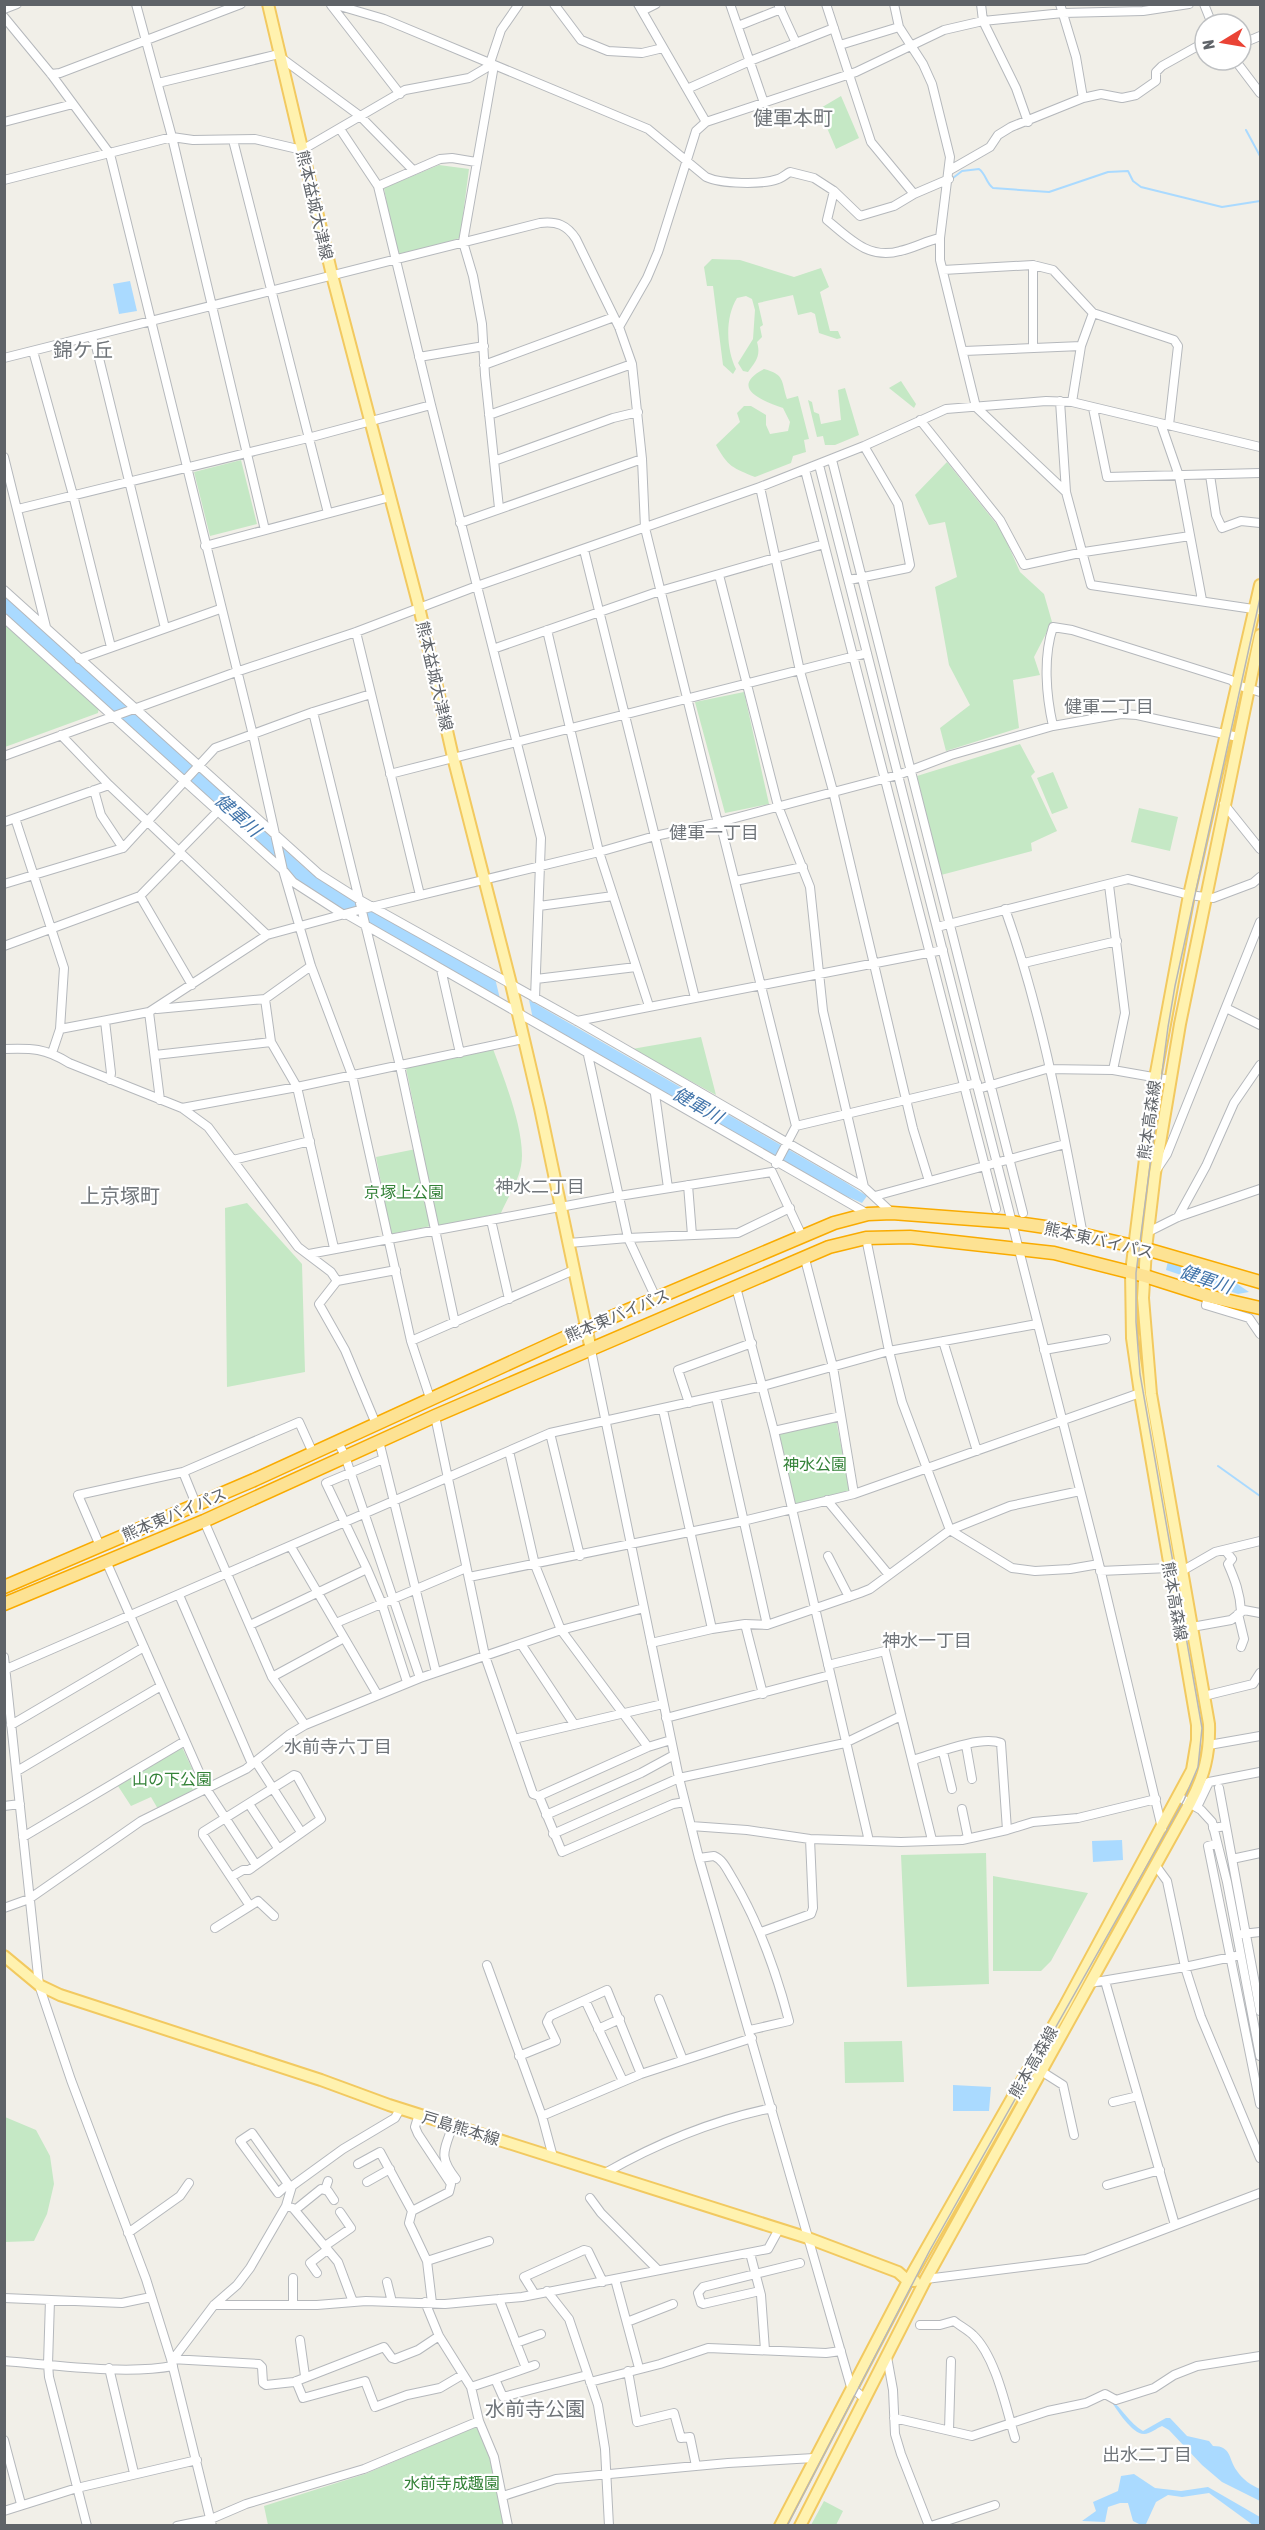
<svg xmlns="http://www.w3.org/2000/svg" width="1265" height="2530" font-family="'Asap Condensed','Noto Sans JP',sans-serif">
	<rect width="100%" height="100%" fill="#f1efe8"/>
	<!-- green -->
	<path fill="#c5e8c5" d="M841,96l18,42 -23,11 -17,-40z
		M439,165l30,4 -9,69 -63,20 -13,-70z
		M712,259l28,1 54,17 27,-9 8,19 -9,5 10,39h8l3,7 -4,1 -18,-6 -4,-19 -4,-2 -13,3 -5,-20 -35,8 5,22 -3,2 2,10 -5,5c4,14 -1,19 -9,30l-5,-1 -5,-8 15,-24 2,-29 -3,-11 -6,-3 -9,2c-12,19 -11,51 -1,71l-3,5 -10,-9 -10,-79h-6l-3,-19z
		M764,369c21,6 17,11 23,30l11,-3 11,43 -5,1 2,12 -13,4 -2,7 -36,14c-22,-9 -27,-10 -39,-32l24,-23 -3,-9 7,-7h7l15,9v10l4,9 18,-3 2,-9 -7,-14c-20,-7 -55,-20 -19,-39z
		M901,381l15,23 -2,4 -25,-20z
		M845,388l14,47 -24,10h-10l-2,-9 -6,1 -9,-37 4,2 2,10 5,2 2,10 20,-4 -3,-30z
		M241,460l16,64 -47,12 -16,-64z
		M947,462l55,69 18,41 24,22 8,28 -18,35 6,18 -27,5 6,48 -73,23 -6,-23 30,-23 -21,-40 -14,-78 22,-10 -12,-55 -16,3 -14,-30z
		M5,621l94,86 -1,6 -93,34z
		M744,692l25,112 -44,9 -30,-111z
		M1020,744l15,28 -4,4 26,55 -26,12 1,8 -91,24 -24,-99z
		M1053,772l15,36 -16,6 -15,-36z
		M1139,808l39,9 -8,34 -39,-9z
		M701,1037l15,58 -84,-46z
		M493,1049c11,29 34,87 28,117 -3,16 -14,33 -20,47l-63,13 -32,-158z
		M416,1149l15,77 -40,8 -15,-77z
		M247,1203l55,61 3,108 -78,15 -2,-179z
		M836,1420l15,75 -58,10 -14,-71z
		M182,1747l19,41 -43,21 -7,-12 -20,9 -13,-20z
		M986,1853l3,131 -82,3 -6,-132z
		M993,1876l95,17 -37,68 -10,10h-48z
		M902,2041l2,41 -59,1 -1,-41z
		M5,2117l31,13 14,26 4,28 -7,30 -13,27 -29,1z
		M478,2426l12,33 15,66h-237l-4,-19 101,-32z
		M824,2501l19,10 -7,14h-25z"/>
	<!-- water -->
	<path fill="#aadaff" d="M130,281l7,30 -18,3 -6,-30z
		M4,595l302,274 43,29 146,80 5,21 -200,-115 -295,-270z
		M529,1000l316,182 22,14 -5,7 -23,-10 -306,-174z
		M1168,1261l68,22 13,9 -11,2 -72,-24z
		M1122,1840l1,20 -30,2 -1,-21z
		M953,2085l38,2 -2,24h-36z
		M1110,2399c13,10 19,24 33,32l23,-13h4l17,18 22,5 4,5c19,0 15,13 24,25 6,9 14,14 23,18v12l-38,-19 -20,-17 -33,-35 -7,-4c-5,2 -12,8 -18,8 -12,0 -28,-25 -34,-35z
		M1134,2474l21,14 26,3 27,-4 52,30v8h-12h5l-44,-32 -27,4 -14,-2 -12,7 -10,22h-7l-6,-3 -5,-18h-8l-12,4 -3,15 -23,-1 14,-10 -3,-9 25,-11 3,-15z"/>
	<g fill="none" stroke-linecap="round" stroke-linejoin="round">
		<!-- stream -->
		<path stroke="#aadaff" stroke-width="2" d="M1246,130l14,26
			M953,178l9,-7 17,-2c7,5 7,14 14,19l56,4 59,-20 20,-1 5,10 8,6 81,20 38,-6
			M1218,1466l42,30"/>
		<defs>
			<path id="minor" d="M136,4l36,133 93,393
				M333,4l51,15 264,110 58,48c15,7 56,8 72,2 4,-1 8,-5 12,-7l24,6 20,13 -7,29c23,19 42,40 73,31 14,-3 26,-10 40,-13
				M554,4l27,36 27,11 34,2 21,-5
				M638,4l68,118
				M730,4l34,99
				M826,4l45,138 43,52
				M894,4l5,23 24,37 9,20 18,73 -10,81v22l36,147 90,85
				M981,4l2,17 33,67 12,34
				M1060,4l16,53 7,41
				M1204,4l8,20
				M331,5l69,89
				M779,6l17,37
				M4,9l13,-5
				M642,11l14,-7
				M4,17l47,57 59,80 143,581 30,135 28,96 41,109 59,266 19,57
				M738,26l43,-17
				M1241,44l19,-8
				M840,45l59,-18
				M280,57l80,59 53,54
				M1235,60l25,33
				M490,63l3,8 -30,171 10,34 9,48 3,51 14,133
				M51,74l9,-1 181,-69
				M158,83l121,-29
				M687,89l63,-28 84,-33
				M4,122l69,-18
				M340,129l38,57 53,219 110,433 -6,160
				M233,140l95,373
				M950,170l40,-23 8,-12 13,-8 72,-29 18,-4 21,4 14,-3 20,-14v-9l6,-6 43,-24
				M4,180l168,-43 21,3 62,-1 47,11 103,-60 64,-12 17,-10 4,-5 11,-33 18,-26
				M378,186l62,-27 12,-1 24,4
				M834,191l26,25 34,-10 20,-12 35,-15
				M1033,265v83
				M943,270l90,-5 20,5 40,43 81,27 4,6 -9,79
				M619,327l28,-49 11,-26 38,-121 10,-9 150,-50 88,-42 39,-9 80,-8 80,-2 46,-7
				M91,337l5,9 69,282
				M33,351l40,144 38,152
				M964,351l117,-5
				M419,357l65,-11
				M4,358l536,-135c17,-2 27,2 36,16l43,88 13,37 10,95 3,69 73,295
				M484,365l130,-48
				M1060,401l6,91 25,93 169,25
				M1072,402l9,-56 12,-33
				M1093,408l14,69 153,-4
				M489,415l143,-51
				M920,420l80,100 24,45 60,-13 106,-16
				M1161,424l18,52 23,124
				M4,457l42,170
				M832,460l191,753
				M494,461l119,-43 25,-6
				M819,465l280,1099 63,264
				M805,470l191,739
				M1210,475l6,40 6,13 19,-7 19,2
				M760,487l40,184 33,120 80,338 16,52
				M18,509l290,-71 123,-33
				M460,523l182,-64
				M205,546l185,-49
				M584,550l111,448
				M719,575l59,231 32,81 13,124 41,176 28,26
				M849,580l59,-12 2,-3 -12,-61 -34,-58
				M4,590l315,284 41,26 217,121 287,166
				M4,618l279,252 10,12 51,33
				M547,630l52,222 50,154
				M356,632l64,263
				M493,649l167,-58 164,-47
				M79,659l141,-50
				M313,712l87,354 55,257
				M1053,726c-7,-31 -10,-69 0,-99l19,3 159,50 6,5 23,7
				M61,735l48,50 158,150
				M4,756l232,-84 120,-40 121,-46 283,-99 104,-41 82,-37 100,-8 26,1 188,45
				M390,774l477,-121
				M94,790l7,25 22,33
				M1224,804l36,45
				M15,818l49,150 -4,61 -8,24
				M4,822l105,-37
				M720,822l76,304 -20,38
				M179,851l39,-40
				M735,881l68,-14
				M4,884l119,-36 92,-100 98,-36 58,-18
				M1109,885l16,128 -12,57
				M140,896l52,89
				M539,906l74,-10
				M1005,909c38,106 57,216 78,326
				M346,914l522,300
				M937,927l191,-48 61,16 24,3 40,-15 7,-6
				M4,946l136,-50 41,-42
				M1024,963l93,-22
				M441,969l19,84
				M536,979l100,-12
				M265,999l46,-33
				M1226,1008l34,17
				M157,1009l108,-10 6,43 26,45 37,161
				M149,1012l11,88
				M105,1021l6,52 -1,7
				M577,1021l366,-71
				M60,1029l89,-17 118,-77 96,-26 236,-57 56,-16 65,-14 178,-47 53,-20 102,-29 68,-12 16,1 101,22
				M4,1049c28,-1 41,-1 65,14l113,45 26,19 90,120 33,25 6,9 -18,23 26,46 31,74
				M155,1055l116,-13
				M588,1055l40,183 28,60
				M978,1089l68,-20 67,1 57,10
				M655,1094l13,94
				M182,1108l115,-21 226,-48
				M796,1126l181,-43
				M233,1160l77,-19
				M1157,1169l10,-15 93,-232
				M772,1172l30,64
				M688,1185l4,50
				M875,1196l190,-52
				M1178,1217l28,-51 28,-63 26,-38
				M491,1220l18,79
				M1148,1232l30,-15 82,-28
				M866,1238l23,113 13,51 48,128 62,38 23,3 35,-2 29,-5
				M569,1243l59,-5 110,-5 52,-25
				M309,1254l310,-58 153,-24
				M805,1259l28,108 21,127
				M337,1281l59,-11
				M736,1287l38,144 95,410
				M1208,1296l-2,9 43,13 11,16
				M411,1341l163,-71
				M943,1341l34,110
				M591,1350l88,428 20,80 152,529 14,12
				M1044,1350l62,-11
				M716,1397l51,228
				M689,1403l-11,-33 74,-27
				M663,1410l49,219
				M435,1416l50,240 48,138 6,2 23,56 111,-48 12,-2
				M774,1431l67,-15
				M550,1433l30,123
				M379,1441l57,231
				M338,1442l7,14 75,222
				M509,1451l26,114 26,65 87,117
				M827,1500l62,75
				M196,1504l-13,-32 116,-50 14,31
				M204,1521l68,156 33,48
				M100,1546l-22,-51 105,-23
				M291,1547l86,147
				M1225,1550l7,9 -4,5c7,16 12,29 13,47
				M828,1556l21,41
				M106,1561l101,229 49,75
				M367,1569l15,35 25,78
				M1100,1571l69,-3 13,3 33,-19 45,-11
				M469,1577l274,-56 111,-27 286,-101
				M179,1595l73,169
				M1238,1614l6,25 -3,8
				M336,1623l130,-55
				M745,1624l18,70
				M250,1625l117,-56 -41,-86 57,-24
				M1192,1627l39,-7 13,-10 16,3
				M651,1643l61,-14 33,-5 22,1 93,-32 10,-4 80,-59 60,-24 70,-15
				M521,1644l53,80
				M4,1657l35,328 32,95 75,199 25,80 41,167
				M828,1665l57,-14 47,189
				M4,1670l546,-237 213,-47 126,-35 148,-27
				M272,1677l72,-39
				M1204,1696l49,-12 7,-11
				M666,1718l164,-43
				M11,1725l133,-78
				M514,1739l149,-35
				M966,1745l6,34
				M1209,1745l51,-9
				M943,1752l9,37
				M913,1760c21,-6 67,-25 88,-17l6,87
				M256,1762l45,70
				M17,1771l144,-85
				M1219,1788l7,38
				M539,1796l109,-49 23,-7
				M1179,1797l22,13 11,12 15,60 33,174
				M249,1804l29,44
				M4,1806l16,-2
				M1197,1807l12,-25 51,-10
				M962,1809l6,29
				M546,1815l95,-42 33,-18
				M691,1826l56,4 63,9 91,3 61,-2 45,-10 26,-8 45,-4 78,-19
				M1213,1828l13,-2 34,185
				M553,1834l126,-56 166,-35 56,-27
				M23,1837l162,-96
				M1216,1844l-8,2 52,258
				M699,1858l15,-2c10,4 14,16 20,25 26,44 42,90 55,140l-39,9
				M1232,1859l28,-6
				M1156,1866l11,15 18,86 16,50 59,141
				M231,1877l12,-7h6l72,-51 -24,-43 -3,-1 -91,57v3l47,71
				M4,1908l25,-9 112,-78 105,-52 44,-35 15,-9 115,-47 141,-48 83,-22
				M215,1928l43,-27 16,15
				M761,1932l50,-18 2,-6 -3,-69
				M1242,1934l18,-2
				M487,1965l55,151 11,41
				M1105,1981l70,244
				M1090,1983l95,-16 51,-11
				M659,1999l24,61
				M585,2000l38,81
				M598,2029l22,-10
				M519,2056l37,-15 -9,-19 3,-6 57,-26 34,84
				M1041,2071l22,14 11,50
				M1113,2102l25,-6
				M419,2114l-4,13 3,7 33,50 -2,8 -37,19 -3,12 18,38 5,42
				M542,2116l99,-42 111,-36
				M453,2125c-9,26 -15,31 3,54
				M252,2133l36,51 -10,9 -38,-52z
				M358,2164l22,-12 32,59
				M605,2173c51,-29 109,-53 167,-65
				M367,2182l23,-13
				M1107,2185l53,-15
				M325,2190l3,-9
				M590,2198l11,15 57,57
				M286,2206l6,-20 51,-37 52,-31 5,-9
				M295,2210l26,-21 7,2 6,9
				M128,2233l52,-37 9,-13
				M325,2246l26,-18 -11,-16
				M750,2253l11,42 4,55
				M427,2261l62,-20
				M317,2273l-7,-10 17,-13
				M293,2278v27
				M615,2279l24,89
				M926,2279l160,-20 174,-66
				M387,2282l5,20
				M547,2291l22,28 29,86 7,44 4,77
				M760,2291l-57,13 -2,-1 -3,-10 5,-6 97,-24
				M534,2293l-10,-16 60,-27 4,1 15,31
				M4,2298l118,5 29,-6
				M499,2299l27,69
				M50,2300l-2,64 1,13 38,149
				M425,2302l14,34 32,51 8,34 15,36 14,69
				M214,2305h103l49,-4 79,3 77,-7 246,-48 11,-20
				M627,2322l46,-18
				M920,2325h20l14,-4c6,5 14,9 19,14 23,22 33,73 42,103
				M300,2340l5,36
				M516,2343l25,-9
				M887,2357l6,33 2,44 6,20 28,72
				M174,2358l40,-53 23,-20 13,-17 36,-62 7,2 45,54 15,40
				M171,2359l88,5 3,3 1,16 3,2 28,-3 90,-35 8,11 3,1 23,-9 21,-14
				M4,2361c50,4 122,14 169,5
				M109,2368l25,105
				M628,2371l9,51 37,-9 7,25 9,-1 6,29
				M495,2379l40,-14
				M296,2381l7,17 62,-17 10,26 32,-12 33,-7 22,-13
				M590,2382l70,-18 48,-16 118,5 15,-2
				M471,2387l24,-8 8,18 84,-22
				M894,2418l78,18 76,-25 38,-8 19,-9 11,6 38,-12 20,-13 23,-9 63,-10
				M949,2430l2,-69
				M4,2440l17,64
				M503,2496l53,-17 172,-16 86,-5
				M4,2511l73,-23 120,-28
				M177,2526l34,-7 35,-15 118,-35 115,-48
				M931,2526l64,-21"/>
			<path id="major" d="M268,4l64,271 87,332 34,150 58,227 29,124 51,242
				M4,1956l35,29 21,10 261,85 68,25 419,133 90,34 10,9h7
				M780,2526l128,-245 156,-274 128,-237 5,-30v-15l-57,-332 -8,-55 -1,-66 24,-194 34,-183 71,-310
				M800,2526l126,-247 264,-476c14,-26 20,-49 19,-79l-58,-330 -8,-96 3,-49 9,-76 25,-149 80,-389"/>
			<path id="highway" d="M4,1587l250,-107 332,-152 248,-105 34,-9 24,-1 119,9 48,7 87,20 114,33
				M4,1604l200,-83 231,-105 394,-169 37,-9 44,-1 144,16 91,23 63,20 52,12"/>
		</defs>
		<!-- minor casing -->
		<use href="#minor" stroke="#b5b8bc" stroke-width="10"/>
		<!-- major casing -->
		<use href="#major" stroke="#f2c960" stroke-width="14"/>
		<!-- highway casing -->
		<use href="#highway" stroke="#f9ab00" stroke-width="15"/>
		<!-- minor -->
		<use href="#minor" stroke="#fff" stroke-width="8"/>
		<!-- major -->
		<use href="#major" stroke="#fff2af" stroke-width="10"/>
		<!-- highway -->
		<use href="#highway" stroke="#fde293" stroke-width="12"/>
		<!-- tram -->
		<path stroke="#b6b7b8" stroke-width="1.5" d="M787,2526l143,-276 254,-450 14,-33 4,-39 -62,-354 -4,-52v-49l32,-246 7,-41 85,-388"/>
	</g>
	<g text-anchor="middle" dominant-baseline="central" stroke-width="4.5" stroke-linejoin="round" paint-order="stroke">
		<!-- street labels -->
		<g font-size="16" fill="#5f6368" stroke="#fff">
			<text transform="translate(315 205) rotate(77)">熊本益城大津線</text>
			<text transform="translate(435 676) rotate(77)">熊本益城大津線</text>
			<text transform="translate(1149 1120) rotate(-82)">熊本高森線</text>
			<text transform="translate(1099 1240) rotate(13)">熊本東バイパス</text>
			<text transform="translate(617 1315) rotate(-23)">熊本東バイパス</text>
			<text transform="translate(174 1514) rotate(-23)">熊本東バイパス</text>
			<text transform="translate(1175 1601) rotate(80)">熊本高森線</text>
			<text transform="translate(1033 2062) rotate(-60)">熊本高森線</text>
			<text transform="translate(461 2128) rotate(17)">戸島熊本線</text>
		</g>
		<!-- park labels -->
		<g font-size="16" fill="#348238" stroke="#fff">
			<text x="404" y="1192">京塚上公園</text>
			<text x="815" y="1464">神水公園</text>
			<text x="172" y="1779">山の下公園</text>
			<text x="452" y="2483">水前寺成趣園</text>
		</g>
		<!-- neighbourhood labels -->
		<g font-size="18" fill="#70757a" stroke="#fff">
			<text x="1109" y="706">健軍二丁目</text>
			<text x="714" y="832">健軍一丁目</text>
			<text x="540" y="1186">神水二丁目</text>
			<text x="927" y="1640">神水一丁目</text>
			<text x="338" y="1746">水前寺六丁目</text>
			<text x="1147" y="2454">出水二丁目</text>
		</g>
		<!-- water labels -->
		<g font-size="18" font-style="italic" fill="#4174aa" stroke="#fff">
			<text transform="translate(238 815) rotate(42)">健軍川</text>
			<text transform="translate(698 1105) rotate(30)">健軍川</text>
			<text transform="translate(1206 1279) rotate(19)">健軍川</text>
		</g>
		<!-- quarter labels -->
		<g font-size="20" fill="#70757a" stroke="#fff">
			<text x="793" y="117">健軍本町</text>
			<text x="83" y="349">錦ケ丘</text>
			<text x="120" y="1195">上京塚町</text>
			<text x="535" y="2408">水前寺公園</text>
		</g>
	</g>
	<!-- border -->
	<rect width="1265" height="2530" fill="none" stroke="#5f6368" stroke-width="12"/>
	<!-- north arrow -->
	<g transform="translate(1223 42) rotate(259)"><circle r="28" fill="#ffffff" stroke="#bfc1c3" stroke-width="1.5"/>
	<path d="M0-4.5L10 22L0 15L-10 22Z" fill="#ea4335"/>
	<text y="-9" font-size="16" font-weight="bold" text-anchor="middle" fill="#5f6368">N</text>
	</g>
</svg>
